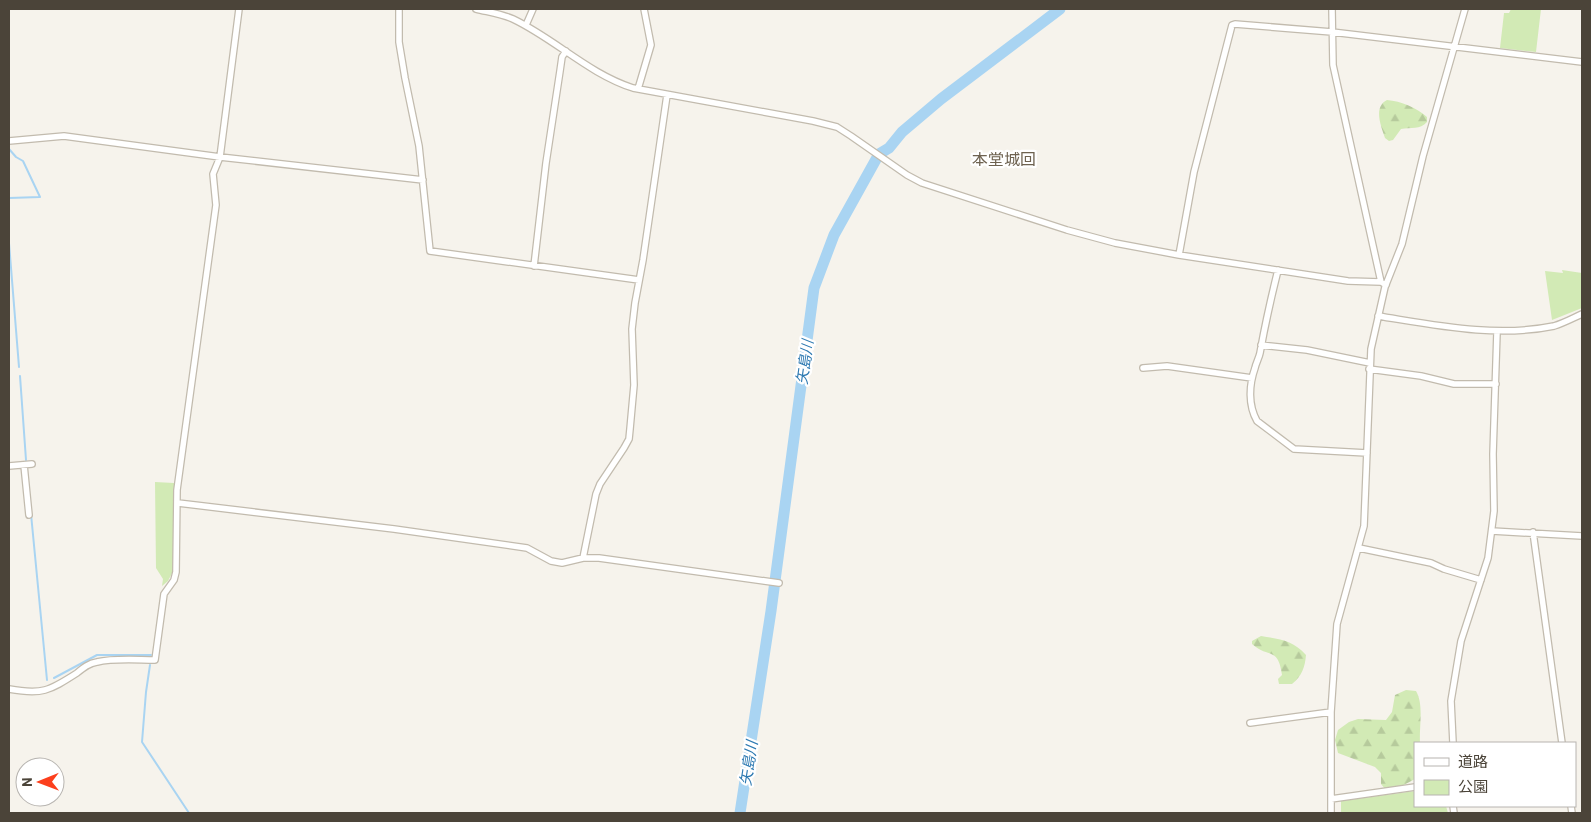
<svg xmlns="http://www.w3.org/2000/svg" width="1591" height="822" font-family="Barlow,'Noto Sans JP',sans-serif">
	<defs>
		<pattern id="forest-firs" width="22" height="20" patternUnits="userSpaceOnUse" patternTransform="scale(1.25)"><rect width="22" height="20" fill="#d2eab5"/><path d="M5 1l3.5 6h-7zM16 11l3.5 6h-7z" fill="#b6ca9c"/></pattern>
	</defs>
	<rect width="100%" height="100%" fill="#f6f3ec"/>
	<!-- green -->
	<path fill="#d2eab5" d="M1511,9h30l-5,43 -36,-4 4,-35h5z
		M1562,270l20,3v35l-30,12 -7,-49 18,2z
		M155,482l19,1 -1,88 -5,10 -6,5 1,-7 -7,-11z
		M1415,791v15h31l2,7h-107v-12z"/>
	<!-- forest -->
	<path fill="url(#forest-firs)" d="M1387,100c14,1 30,8 40,17v5c-7,8 -16,5 -26,7l-8,11 -4,1 -4,-3c-4,-12 -12,-31 2,-38z
		M1261,636c19,3 32,4 45,19 -1,12 -4,21 -14,29h-13l-1,-5 4,-4c-4,-29 -13,-16 -30,-31v-3z
		M1406,690l10,1c8,13 3,36 4,52h-5v36l-15,8 -14,3 -5,-6v-11l-6,-6 -37,-14 -3,-13 3,-10 11,-8 9,-3 28,1 6,-8 3,-17z"/>
	<g fill="none" stroke-linecap="round" stroke-linejoin="round">
		<!-- stream -->
		<path stroke="#a9d4f2" stroke-width="2" d="M9,149l7,8 7,4 17,36 -31,1
			M9,243l10,124
			M20,376l6,84
			M31,514l16,166
			M150,665l-4,27 -4,50 47,71
			M54,678l43,-23h54"/>
		<!-- river -->
		<path stroke="#a9d4f2" stroke-width="11" d="M740,813l31,-202 43,-323 20,-53 45,-81 10,-6 13,-16 39,-33 119,-90"/>
		<defs>
			<path id="street" d="M399,9v33l6,36 14,68 11,105 209,29
				M476,9c12,3 26,5 37,10 42,20 76,55 120,69l180,33 24,6 14,9 56,39 15,8 145,47 48,13 64,12 169,26 33,1 5,3
				M1332,9l1,56 48,217
				M526,25l7,-16
				M638,89l13,-44 -7,-36
				M9,141l55,-5 156,21 203,23
				M1179,255l15,-83 38,-147 3,-1 97,8 250,30
				M534,266l12,-103 14,-92 2,-14 4,-6
				M1278,270c-7,28 -13,55 -18,83 -1,5 -4,10 -5,15 -6,17 -7,37 2,53l37,28 73,4
				M1378,316c57,9 118,22 176,10 10,-3 19,-8 28,-12
				M1261,345l46,5 63,13
				M1143,368l24,-2 85,12
				M1369,369l52,7 33,8h42
				M24,465l5,50
				M9,466l23,-2
				M178,503l216,26 133,19 24,13 11,2 21,-5h16l180,25
				M1492,531l90,5
				M1533,532l29,211
				M1359,548l72,15 13,6 37,11
				M583,558l13,-64 4,-10 24,-36 5,-9 1,-10 4,-44 -2,-56 3,-26 8,-43 24,-165
				M9,689c33,6 40,2 68,-16 6,-5 12,-10 20,-11 17,-4 40,-2 58,-2l9,-66 10,-14 2,-8 1,-82 39,-285 -3,-31 7,-17 19,-148
				M1250,723l81,-11
				M1453,743l-2,-42 10,-60 27,-83 6,-47 -1,-57 4,-122
				M1331,799l84,-12
				M1453,806l1,7
				M1571,806l1,7
				M1331,813v-101l6,-88 27,-98 7,-177 14,-62 17,-43 21,-88 42,-147"/>
		</defs>
		<!-- street casing -->
		<use href="#street" stroke="#c2bbae" stroke-width="8"/>
		<!-- street -->
		<use href="#street" stroke="#fff" stroke-width="5.5"/>
	</g>
	<g text-anchor="middle" dominant-baseline="central" stroke-width="4.5" stroke-linejoin="round" paint-order="stroke">
		<!-- water labels -->
		<g font-size="15" font-style="italic" fill="#2e7ab2" stroke="#fff">
			<text transform="translate(804 362) rotate(-82)">矢島川</text>
			<text transform="translate(748 763) rotate(-81)">矢島川</text>
		</g>
		<!-- quarter labels -->
		<g font-size="16" fill="#6e6250" stroke="#fff">
			<text x="1004" y="158">本堂城回</text>
		</g>
	</g>
	<!-- border -->
	<rect width="1591" height="822" fill="none" stroke="#4b4439" stroke-width="20"/>
	<!-- legend -->
	<rect x="1414" y="742" width="162" height="65" fill="#ffffff" stroke="#b7b4b0"/>
	<rect x="1424" y="758" width="25" height="8" fill="#ffffff" stroke="#b7b4b0"/>
	<text x="1458" y="767" font-size="15" fill="#4b4439">道路</text>
	<rect x="1424" y="780" width="25" height="15" fill="#d2eab5" stroke="#b7b4b0"/>
	<text x="1458" y="792" font-size="15" fill="#4b4439">公園</text>
	<!-- north arrow -->
	<g transform="translate(40 782) rotate(269)"><circle r="24" fill="#ffffff" stroke="#b7b4b0"/>
	<path d="M0-4L9 19L0 12L-9 19Z" fill="#fc3f1d"/>
	<text y="-8" font-size="14" font-weight="bold" text-anchor="middle" fill="#4b4439">N</text>
	</g>
</svg>
